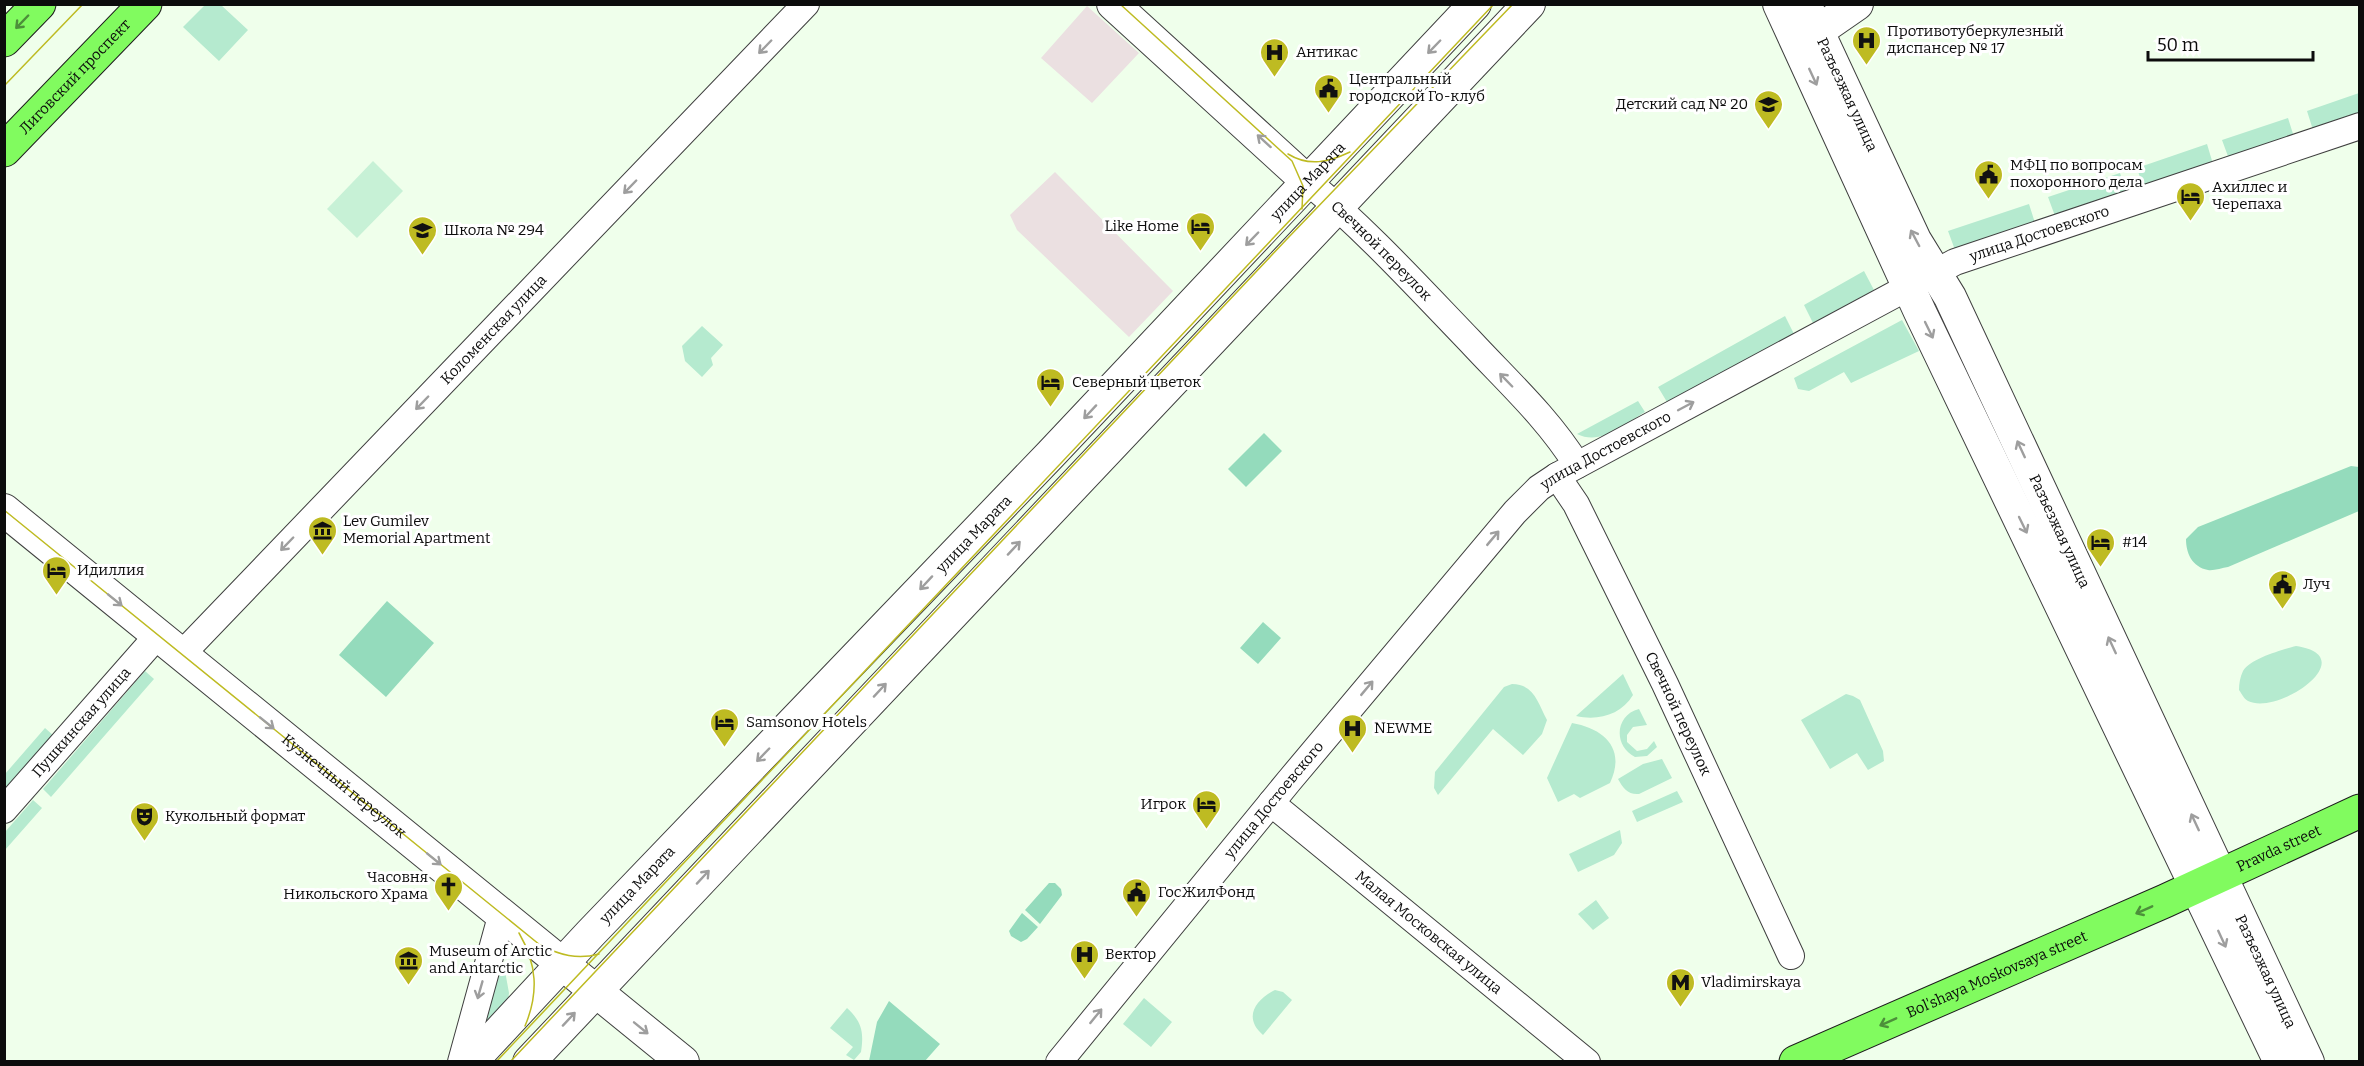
<svg xmlns="http://www.w3.org/2000/svg" width="2364" height="1066" font-family="Bitter,serif">
	<rect width="100%" height="100%" fill="#efffeb"/>
	<!-- industrial -->
	<path fill="#ebe0e1" d="M1087,6l52,47 -47,50 -51,-45z
		M1055,172l118,119 -44,46 -112,-107 -7,-15z"/>
	<!-- green -->
	<path fill="#b5eacf" d="M221,5l27,25 -29,31 -36,-34 22,-22z
		M2359,93v21l-46,16 -6,-19z
		M2288,118l6,19 -65,22 -7,-19z
		M2207,144l6,20 -70,23 -6,-19z
		M2120,173l6,19 -71,24 -7,-19z
		M2029,204l6,19 -80,27 -7,-19z
		M1864,271l10,19 -61,33 -9,-18z
		M1785,316l9,18 -127,68 -9,-15z
		M1902,320l17,31 -68,32 -7,-11 -35,19 -11,-2 -4,-11z
		M702,326l21,19 -12,13 2,7 -11,12 -17,-16 -3,-15z
		M1638,401l7,11c-20,12 -44,34 -68,22z
		M2296,646c68,10 -17,70 -48,55 -4,-2 -6,-7 -9,-11 0,-6 1,-13 4,-19 8,-13 39,-21 53,-25z
		M145,671l9,8 -103,118 -8,-8z
		M1623,674l10,21c-12,20 -35,26 -57,21z
		M1512,684c22,0 26,19 35,36l-5,14 -19,21 -30,-26 -55,66 -4,-7 1,-16 69,-85z
		M1846,694l7,2 7,4 23,51 1,10 -16,9 -11,-17 -27,16 -29,-49z
		M1639,709l8,16 -14,2 -6,8v7l10,9 10,-2 7,-8 3,6 -10,9 -12,1c-22,-11 -20,-42 4,-48z
		M1572,723c33,6 54,26 38,60l-30,15 -6,-4 -16,8 -11,-24z
		M45,728l9,8 -49,56v-18z
		M1662,759l10,19 -33,16c-11,1 -16,-6 -21,-15l25,-15z
		M1677,791l6,11 -46,20 -5,-11z
		M33,800l9,8 -37,42v-18z
		M1620,830l2,13 -8,12 -36,17 -9,-18z
		M1596,900l13,18 -16,12 -15,-16z
		M500,969l5,2 4,22 -1,7 -27,32z
		M1275,990l8,2 9,8 -29,35c-20,-17 -8,-35 12,-45z
		M1144,998l28,24 -21,25 -28,-23z
		M847,1008c15,14 17,24 14,44l-7,8 -8,-5 7,-8 -23,-19z"/>
	<!-- forest -->
	<path fill="#94dbbc" d="M1264,433l18,18 -36,36 -18,-18z
		M2351,466l8,1v44l-131,56c-6,1 -15,4 -20,3 -16,-3 -22,-17 -22,-31l12,-12z
		M387,601l47,42 -48,54 -47,-42z
		M1263,622l18,16 -23,26 -18,-16z
		M1049,883h6l6,6 1,6 -22,29 -15,-14z
		M1022,913l16,14 -11,12 -6,3 -10,-6 -2,-5z
		M889,1001l51,43 -15,17h-56l8,-39z"/>
	<!-- pitch -->
	<path fill="#c7f1d6" d="M373,161l30,30 -46,47 -30,-29z"/>
	<g fill="none" stroke-linecap="round" stroke-linejoin="round">
		<defs>
			<g id="minor">
				<path id="s1" d="M1307,181c59,49 110,105 163,160 37,40 78,77 107,124"/>
				<path id="s2" d="M1557,476l19,28 89,180 126,272"/>
				<path id="s3" d="M182,654l624,-650"/>
				<path id="s4" d="M1271,803l316,259"/>
				<path id="s5" d="M4,810l154,-175"/>
				<path d="M461,1062l41,-149"/>
				<path id="s6" d="M1059,1062l230,-281 226,-269 24,-24 18,-12 398,-214 405,-136"/>
			</g>
			<g id="tertiary">
				<path d="M1113,4l194,177"/>
				<path d="M1779,4l141,308 360,750"/>
				<path id="s7" d="M1805,4l110,236 35,57 358,765"/>
				<path d="M1800,39l18,-8 39,-27"/>
				<path d="M4,510l679,552"/>
				<path id="s8" d="M471,1062l119,-128 461,-480 424,-450"/>
				<path d="M529,1062l1000,-1058"/>
			</g>
			<g id="primary">
				<path d="M4,40l35,-36"/>
				<path id="s9" d="M4,150l141,-146"/>
				<path id="s10" d="M1796,1062l369,-161 195,-90"/>
			</g>
		</defs>
		<!-- minor casing -->
		<use href="#minor" stroke="#3f3f3f" stroke-width="28"/>
		<!-- tertiary casing -->
		<use href="#tertiary" stroke="#3f3f3f" stroke-width="34"/>
		<!-- primary casing -->
		<use href="#primary" stroke="#1d1d1d" stroke-width="35"/>
		<!-- minor -->
		<use href="#minor" stroke="#fff" stroke-width="26"/>
		<!-- tertiary -->
		<use href="#tertiary" stroke="#fff" stroke-width="32"/>
		<!-- primary -->
		<use href="#primary" stroke="#81fb5f" stroke-width="33"/>
		<!-- tram -->
		<g stroke="#bebb22" stroke-width="1.5">
			<path d="M1120,4l172,157 11,25 -1,23"/>
			<path d="M4,86l79,-82"/>
			<path d="M1288,154c21,13 41,8 62,-2"/>
			<path id="s11" d="M4,510l536,435c20,10 37,15 59,9"/>
			<path d="M519,933c18,31 20,60 6,93"/>
			<path d="M496,1062l998,-1058"/>
			<path d="M510,1062l776,-822 227,-236"/>
		</g>
	</g>
	<!-- one-way arrows -->
	<defs><path id="oneway-shaft" d="M-6 0H5M1.5-3L5.5 0L1.5 3" fill="none" stroke-width="1.6" stroke-linecap="round" stroke-linejoin="round" transform="scale(1.5)"/></defs>
	<g stroke="#4c8f3a">
		<use href="#oneway-shaft" transform="translate(22 22) rotate(134)"/>
		<use href="#oneway-shaft" transform="translate(2144 910) rotate(156)"/>
		<use href="#oneway-shaft" transform="translate(1888 1022) rotate(156)"/>
	</g>
	<g stroke="#9e9e9e">
		<use href="#oneway-shaft" transform="translate(765 47) rotate(134)"/>
		<use href="#oneway-shaft" transform="translate(1434 47) rotate(134)"/>
		<use href="#oneway-shaft" transform="translate(1813 77) rotate(65)"/>
		<use href="#oneway-shaft" transform="translate(1264 141) rotate(-138)"/>
		<use href="#oneway-shaft" transform="translate(630 187) rotate(134)"/>
		<use href="#oneway-shaft" transform="translate(1915 238) rotate(-118)"/>
		<use href="#oneway-shaft" transform="translate(1252 239) rotate(134)"/>
		<use href="#oneway-shaft" transform="translate(1929 330) rotate(64)"/>
		<use href="#oneway-shaft" transform="translate(1506 380) rotate(-134)"/>
		<use href="#oneway-shaft" transform="translate(422 403) rotate(134)"/>
		<use href="#oneway-shaft" transform="translate(1686 406) rotate(-28)"/>
		<use href="#oneway-shaft" transform="translate(1090 412) rotate(133)"/>
		<use href="#oneway-shaft" transform="translate(2021 449) rotate(-115)"/>
		<use href="#oneway-shaft" transform="translate(2023 525) rotate(64)"/>
		<use href="#oneway-shaft" transform="translate(1493 538) rotate(-50)"/>
		<use href="#oneway-shaft" transform="translate(287 544) rotate(134)"/>
		<use href="#oneway-shaft" transform="translate(1014 548) rotate(-47)"/>
		<use href="#oneway-shaft" transform="translate(926 583) rotate(133)"/>
		<use href="#oneway-shaft" transform="translate(115 600) rotate(39)"/>
		<use href="#oneway-shaft" transform="translate(2112 645) rotate(-115)"/>
		<use href="#oneway-shaft" transform="translate(1367 688) rotate(-50)"/>
		<use href="#oneway-shaft" transform="translate(880 690) rotate(-47)"/>
		<use href="#oneway-shaft" transform="translate(267 723) rotate(39)"/>
		<use href="#oneway-shaft" transform="translate(763 755) rotate(134)"/>
		<use href="#oneway-shaft" transform="translate(2195 822) rotate(-115)"/>
		<use href="#oneway-shaft" transform="translate(434 859) rotate(39)"/>
		<use href="#oneway-shaft" transform="translate(703 877) rotate(-47)"/>
		<use href="#oneway-shaft" transform="translate(2222 939) rotate(65)"/>
		<use href="#oneway-shaft" transform="translate(480 990) rotate(106)"/>
		<use href="#oneway-shaft" transform="translate(1096 1016) rotate(-51)"/>
		<use href="#oneway-shaft" transform="translate(569 1019) rotate(-47)"/>
		<use href="#oneway-shaft" transform="translate(641 1028) rotate(39)"/>
	</g>
	<!-- icons -->
	<defs>
		<symbol id="hospital-pin" viewBox="-11 -11 22 30"><path d="M0 17L-7.5 6A9.5 9.5 0 1 1 7.5 6Z" fill="#bebb22" stroke="#fff"/><path d="M-5-5h3v3.5h4V-5h3V5h-3V1.5h-4V5h-3Z" fill="#111"/></symbol>
		<symbol id="civic-pin" viewBox="-11 -11 22 30"><path d="M0 17L-7.5 6A9.5 9.5 0 1 1 7.5 6Z" fill="#bebb22" stroke="#fff"/><path d="M-.6-6.5H3V-4.5H.6V-3L4-1V1h2V6H-6V1h2V-1L-.6-3ZM-1.2 2.5V6h2.4V2.5Z" fill="#111"/></symbol>
		<symbol id="school-pin" viewBox="-11 -11 22 30"><path d="M0 17L-7.5 6A9.5 9.5 0 1 1 7.5 6Z" fill="#bebb22" stroke="#fff"/><path d="M0-5L7-2L0 1L-7-2ZM-4 1L0 2.5L4 1V4Q0 6-4 4Z" fill="#111"/></symbol>
		<symbol id="hotel-pin" viewBox="-11 -11 22 30"><path d="M0 17L-7.5 6A9.5 9.5 0 1 1 7.5 6Z" fill="#bebb22" stroke="#fff"/><path d="M-6-4.5h1.5V1H6V5H4.5V3h-9V5H-6ZM-4 0a1.8 1.8 0 1 1 3.6 0ZM.5 0V-2.5h3Q6-2.5 6 0Z" fill="#111"/></symbol>
		<symbol id="museum-pin" viewBox="-11 -11 22 30"><path d="M0 17L-7.5 6A9.5 9.5 0 1 1 7.5 6Z" fill="#bebb22" stroke="#fff"/><path d="M0-6L6-3V-2H-6V-3ZM-5-1h2V3h-2ZM-1-1h2V3h-2ZM3-1h2V3H3ZM-6 4H6V6H-6Z" fill="#111"/></symbol>
		<symbol id="theatre-pin" viewBox="-11 -11 22 30"><path d="M0 17L-7.5 6A9.5 9.5 0 1 1 7.5 6Z" fill="#bebb22" stroke="#fff"/><path d="M-5-5.5Q0-4 5-5.5V0Q5 5 0 6Q-5 5-5 0ZM-3.3-2.5H-1v1.5H-3.3ZM1-2.5H3.3v1.5H1ZM-2.8 1Q0 5.5 2.8 1Z" fill="#111"/></symbol>
		<symbol id="church-pin" viewBox="-11 -11 22 30"><path d="M0 17L-7.5 6A9.5 9.5 0 1 1 7.5 6Z" fill="#bebb22" stroke="#fff"/><path d="M-1.2-6h2.4v3.5h3.3v2.4h-3.3V6h-2.4V-.1h-3.3v-2.4h3.3Z" fill="#111"/></symbol>
		<symbol id="metro-pin" viewBox="-11 -11 22 30"><path d="M0 17L-7.5 6A9.5 9.5 0 1 1 7.5 6Z" fill="#bebb22" stroke="#fff"/><path d="M-5.5 5V-5H-3L0 0L3-5H5.5V5H3V-.5L0 4L-3-.5V5Z" fill="#111"/></symbol>
	</defs>
	<g fill-rule="evenodd">
		<use href="#hospital-pin" x="1850" y="24" width="33" height="45"/>
		<use href="#hospital-pin" x="1258" y="36" width="33" height="45"/>
		<use href="#civic-pin" x="1312" y="72" width="33" height="45"/>
		<use href="#school-pin" x="1752" y="88" width="33" height="45"/>
		<use href="#civic-pin" x="1972" y="158" width="33" height="45"/>
		<use href="#hotel-pin" x="2174" y="180" width="33" height="45"/>
		<use href="#hotel-pin" x="1184" y="210" width="33" height="45"/>
		<use href="#school-pin" x="406" y="214" width="33" height="45"/>
		<use href="#hotel-pin" x="1034" y="366" width="33" height="45"/>
		<use href="#museum-pin" x="306" y="514" width="33" height="45"/>
		<use href="#hotel-pin" x="2084" y="526" width="33" height="45"/>
		<use href="#hotel-pin" x="40" y="554" width="33" height="45"/>
		<use href="#civic-pin" x="2266" y="568" width="33" height="45"/>
		<use href="#hotel-pin" x="708" y="706" width="33" height="45"/>
		<use href="#hospital-pin" x="1336" y="712" width="33" height="45"/>
		<use href="#hotel-pin" x="1190" y="788" width="33" height="45"/>
		<use href="#theatre-pin" x="128" y="800" width="33" height="45"/>
		<use href="#church-pin" x="432" y="870" width="33" height="45"/>
		<use href="#civic-pin" x="1120" y="876" width="33" height="45"/>
		<use href="#hospital-pin" x="1068" y="938" width="33" height="45"/>
		<use href="#museum-pin" x="392" y="944" width="33" height="45"/>
		<use href="#metro-pin" x="1664" y="966" width="33" height="45"/>
	</g>
	<g text-anchor="middle" dominant-baseline="central" stroke-width="6" stroke-linejoin="round" paint-order="stroke">
		<!-- poi labels -->
		<g font-size="15" fill="#0c0c0c" stroke="#fff" text-anchor="start">
			<text x="1887" y="31">Противотуберкулезный<tspan x="1887" dy="17">диспансер № 17</tspan></text>
			<text x="1296" y="52">Антикас</text>
			<text x="1349" y="79">Центральный<tspan x="1349" dy="17">городской Го-клуб</tspan></text>
			<text x="1748" y="104" text-anchor="end">Детский сад № 20</text>
			<text x="2010" y="165">МФЦ по вопросам<tspan x="2010" dy="17">похоронного дела</tspan></text>
			<text x="2212" y="187">Ахиллес и<tspan x="2212" dy="17">Черепаха</tspan></text>
			<text x="1179" y="226" text-anchor="end">Like Home</text>
			<text x="444" y="230">Школа № 294</text>
			<text x="1072" y="382">Северный цветок</text>
			<text x="343" y="521">Lev Gumilev<tspan x="343" dy="17">Memorial Apartment</tspan></text>
			<text x="2122" y="542">#14</text>
			<text x="77" y="570">Идиллия</text>
			<text x="2303" y="584">Луч</text>
			<text x="746" y="722">Samsonov Hotels</text>
			<text x="1374" y="728">NEWME</text>
			<text x="1186" y="804" text-anchor="end">Игрок</text>
			<text x="165" y="816">Кукольный формат</text>
			<text x="428" y="877" text-anchor="end">Часовня<tspan x="428" dy="17">Никольского Храма</tspan></text>
			<text x="1158" y="892">ГосЖилФонд</text>
			<text x="429" y="951">Museum of Arctic<tspan x="429" dy="17">and Antarctic</tspan></text>
			<text x="1105" y="954">Вектор</text>
			<text x="1701" y="982">Vladimirskaya</text>
		</g>
		<!-- street labels -->
		<g font-size="15" fill="#0c0c0c" stroke="#fff">
			<text stroke="none"><textPath href="#s9" startOffset="102">Лиговский проспект</textPath></text>
			<text stroke="none"><textPath href="#s7" startOffset="100">Разъезжая улица</textPath></text>
			<text stroke="none"><textPath href="#s8" startOffset="1215">улица Марата</textPath></text>
			<text stroke="none"><textPath href="#s6" startOffset="1311">улица Достоевского</textPath></text>
			<text stroke="none"><textPath href="#s1" startOffset="102">Свечной переулок</textPath></text>
			<text stroke="none"><textPath href="#s3" startOffset="450">Коломенская улица</textPath></text>
			<text stroke="none"><textPath href="#s6" startOffset="825">улица Достоевского</textPath></text>
			<text stroke="none"><textPath href="#s7" startOffset="586">Разъезжая улица</textPath></text>
			<text stroke="none"><textPath href="#s8" startOffset="729">улица Марата</textPath></text>
			<text stroke="none"><textPath href="#s2" startOffset="267">Свечной переулок</textPath></text>
			<text stroke="none"><textPath href="#s5" startOffset="117">Пушкинская улица</textPath></text>
			<text stroke="none"><textPath href="#s11" startOffset="438">Кузнечный переулок</textPath></text>
			<text stroke="none"><textPath href="#s6" startOffset="339">улица Достоевского</textPath></text>
			<text stroke="none"><textPath href="#s10" startOffset="528">Pravda street</textPath></text>
			<text stroke="none"><textPath href="#s8" startOffset="243">улица Марата</textPath></text>
			<text stroke="none"><textPath href="#s4" startOffset="204">Малая Московская улица</textPath></text>
			<text stroke="none"><textPath href="#s7" startOffset="1072">Разъезжая улица</textPath></text>
			<text stroke="none"><textPath href="#s10" startOffset="219">Bol'shaya Moskovsaya street</textPath></text>
		</g>
	</g>
	<!-- border -->
	<rect width="2364" height="1066" fill="none" stroke="#0c0c0c" stroke-width="12"/>
	<!-- scale -->
	<path d="M2148 51v9h165v-9" fill="none" stroke="#0c0c0c" stroke-width="3"/>
	<text x="2157" y="51" font-size="18" fill="#0c0c0c" stroke="#ffffff" stroke-width="4.5" paint-order="stroke">50 m</text>
</svg>
